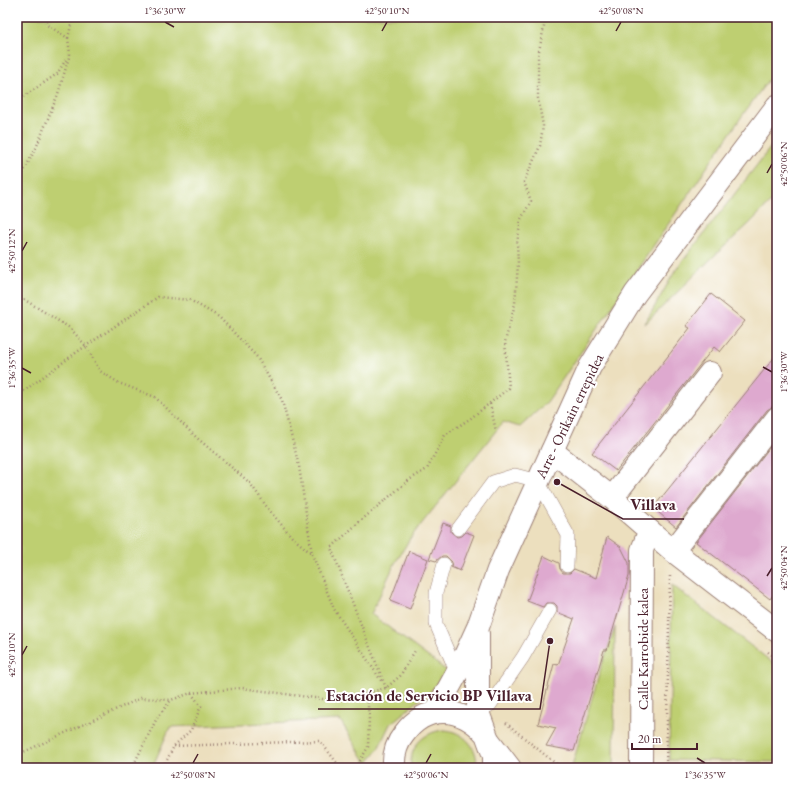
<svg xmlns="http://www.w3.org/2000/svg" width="794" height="785" font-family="'EB Garamond',serif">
	<rect width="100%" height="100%" fill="#fff"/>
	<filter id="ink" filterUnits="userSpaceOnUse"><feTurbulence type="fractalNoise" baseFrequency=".025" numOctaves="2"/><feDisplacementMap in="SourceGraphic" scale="8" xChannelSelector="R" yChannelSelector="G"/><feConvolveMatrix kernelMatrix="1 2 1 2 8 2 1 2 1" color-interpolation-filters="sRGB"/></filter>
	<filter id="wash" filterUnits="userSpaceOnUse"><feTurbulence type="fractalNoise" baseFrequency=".012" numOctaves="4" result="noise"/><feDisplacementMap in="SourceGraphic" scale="16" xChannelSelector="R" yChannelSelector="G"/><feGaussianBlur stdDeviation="0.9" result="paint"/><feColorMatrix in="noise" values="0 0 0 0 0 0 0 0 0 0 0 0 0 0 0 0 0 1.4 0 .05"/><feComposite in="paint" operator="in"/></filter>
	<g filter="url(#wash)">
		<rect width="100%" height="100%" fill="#ecdfbe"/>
		<!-- green -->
		<path fill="#becf71" stroke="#84774e" d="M17,17h760v51l-33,45 -197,289 -27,25 -17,-5 -92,115 -16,26 -24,51 76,57 -14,18 -43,35 -12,25 -11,15 -27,-44 -170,7 -18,41h-135z
			M777,139v56l-27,28 -36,33 -70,69 31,-54z
			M672,585l105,81v96l-108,-2z
			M615,627l-1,139h-42l28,-95z
			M444,730c19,1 36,18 32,38h-65c-2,-21 12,-36 33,-38z"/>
		<g id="blocks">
			<!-- building -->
			<path fill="#dea9cf" d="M711,294l34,27 -25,31 -6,-5 -98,124 -24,-18 98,-125 -4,-2z
				M777,354v52l-5,1 -5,3 -91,117 -23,-19z
				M777,438v152l-7,9 -74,-57z
				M443,523l8,3v6l6,5 5,-1 4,-4 8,3 -14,36 -9,-4 1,-5 -6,-6h-4l-6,5 -7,-2z
				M607,537l14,10 8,16v13l-22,74h-3l-30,101 -28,-5 10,-18 -18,-4 16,-60 4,1 16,-46 -17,-7v-6l-3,-3h-8l-3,4 -16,-6 17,-45 15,7 1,6 3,4h7l4,-4 22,9z
				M409,551l19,8 -18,50 -20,-8z"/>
		</g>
	</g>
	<g filter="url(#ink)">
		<use href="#blocks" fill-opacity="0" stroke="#9b7f74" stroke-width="1"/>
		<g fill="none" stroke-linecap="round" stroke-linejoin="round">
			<defs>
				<path id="service" d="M458,529l35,-47 22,-7 23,6 30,54 -1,31
					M444,564l-8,29v31l21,49
					M478,712l12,-7 33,-48 27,-47"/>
				<path id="minor" d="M552,451l60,47 61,53 104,80
					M612,498l98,-125
					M673,551l104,-133
					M641,768l1,-218 7,-18"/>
				<path id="tertiary" d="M490,742l20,26"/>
				<path id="secondary" d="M478,634v78l16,44v12
					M435,713l22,-40 21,-46 20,-57 92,-203 45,-73 142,-188
					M394,768c-1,-13 2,-24 10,-34 23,-31 57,-27 81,-1"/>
			</defs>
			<!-- service casing -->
			<use href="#service" stroke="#9b7f74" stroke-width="14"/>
			<!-- minor casing -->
			<use href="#minor" stroke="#9b7f74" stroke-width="24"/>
			<!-- tertiary casing -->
			<use href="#tertiary" stroke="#9b7f74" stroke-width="24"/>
			<!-- secondary casing -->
			<use href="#secondary" stroke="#9b7f74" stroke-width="24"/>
			<!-- path -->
			<path stroke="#9b7f74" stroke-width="2.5" stroke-dasharray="1 3" stroke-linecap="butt" d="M17,19l2,-2
				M68,38l5,-21
				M17,101l40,-27 10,-16
				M17,184l19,-36 22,-54 12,-40 -2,-16 -21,-13 -3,-8
				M17,295l53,33 16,18 14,25 19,12 36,14 41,40 54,46 19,27 23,27 20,17
				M17,396l60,-44 81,-55 32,3 29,17 38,40 25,43 17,66 13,88 22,55 48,73
				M490,404l6,27
				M670,576l-4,190 111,2
				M768,652l9,7
				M386,688l-55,-140 27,-25 51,-43 18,-11 18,-34 26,-17 38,-30 -4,-46 10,-38 3,-40 -1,-21 4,-24 10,-18 -7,-19 16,-36 3,-20 -5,-28v-42l8,-39
				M191,693l51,-5 95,13 49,-13 14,-12 16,-27
				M506,723l55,45 58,-2
				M174,746l146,-5 21,27
				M17,755l124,-57 30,2 20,-7 10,13 -10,24 -17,16 -11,22
				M132,768l25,-50 14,-18
				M356,768l12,-21 1,-29 -2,-24"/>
			<!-- service -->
			<use href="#service" stroke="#fff" stroke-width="13"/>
			<!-- minor -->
			<use href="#minor" stroke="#fff" stroke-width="22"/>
			<!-- tertiary -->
			<use href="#tertiary" stroke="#fff" stroke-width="22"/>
			<!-- secondary -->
			<use href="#secondary" stroke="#fff" stroke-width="22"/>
		</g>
	</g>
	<!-- ticks -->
	<path fill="none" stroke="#4a1f2b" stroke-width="1.5" d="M165,22l9,5M382,31l5,-9M616,31l5,-9M767,173l5,-9M22,251l5,-9M763,367l9,5M22,368l9,5M767,576l5,-8M22,655l5,-9M697,758l8,5M193,763l5,-9M426,763l5,-9"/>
	<g text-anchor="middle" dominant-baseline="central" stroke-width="4" stroke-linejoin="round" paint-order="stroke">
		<!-- street labels -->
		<g font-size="15" fill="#4a1f2b" stroke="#fff">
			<text transform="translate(569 416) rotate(-64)">Arre - Orikain errepidea</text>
			<text transform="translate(642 649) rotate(-90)">Calle Karrobide kalea</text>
		</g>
	</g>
	<!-- callouts -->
	<path fill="none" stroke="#4a1f2b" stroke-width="1.5" d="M557 482L623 519H684M550 641L540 709H318"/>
	<g fill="#4a1f2b" stroke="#fff" stroke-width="1.5">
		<circle cx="557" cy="482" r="4"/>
		<circle cx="550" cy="641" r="4"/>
	</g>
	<g font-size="16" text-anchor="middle" font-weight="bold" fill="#4a1f2b" stroke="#fff" stroke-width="4" stroke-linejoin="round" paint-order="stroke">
		<text x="653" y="510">Villava</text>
		<text x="429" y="701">Estación de Servicio BP Villava</text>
	</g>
	<!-- margin -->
	<rect width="794" height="785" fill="none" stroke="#fff" stroke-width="44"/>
	<!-- scale -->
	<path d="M632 743v6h65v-6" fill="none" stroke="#4a1f2b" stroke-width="2"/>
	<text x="638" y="743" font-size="12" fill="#4a1f2b" stroke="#ffffff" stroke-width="3" paint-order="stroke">20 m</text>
	<rect x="22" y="22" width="750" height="741" fill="none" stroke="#4a1f2b" stroke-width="1.5"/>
	<g font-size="10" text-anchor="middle" fill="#4a1f2b">
		<text x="165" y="14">1°36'30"W</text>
		<text x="387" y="14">42°50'10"N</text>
		<text x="621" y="14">42°50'08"N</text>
		<text transform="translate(783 164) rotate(-90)" y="4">42°50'06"N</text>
		<text transform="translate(11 251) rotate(-90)" y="4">42°50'12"N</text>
		<text transform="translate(11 368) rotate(-90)" y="4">1°36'35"W</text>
		<text transform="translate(783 372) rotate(-90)" y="4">1°36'30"W</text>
		<text transform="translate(783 568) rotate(-90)" y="4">42°50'04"N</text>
		<text transform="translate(11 655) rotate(-90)" y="4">42°50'10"N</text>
		<text x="193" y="778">42°50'08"N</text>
		<text x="426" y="778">42°50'06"N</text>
		<text x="705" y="778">1°36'35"W</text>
	</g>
</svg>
